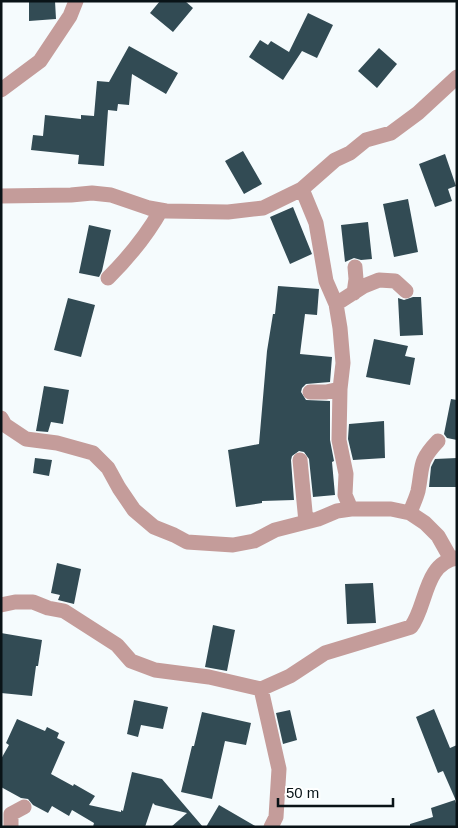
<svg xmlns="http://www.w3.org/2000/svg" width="458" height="828" font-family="Arial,sans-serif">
	<rect width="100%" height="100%" fill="#f5fbfd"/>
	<!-- building -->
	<path fill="#324b54" d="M29,1h26l1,18 -27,2z
		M160,1h25l8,7 -20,24 -23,-19z
		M308,13l25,12 -16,33 -15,-7 -19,29 -34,-23 11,-17 8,5 3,-4 18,11z
		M129,46l49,27 -12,21 -34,-20 -3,31 -11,-1 -1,7 -9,-1 -4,56 -26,-2 1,-9 -48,-5 2,-15 10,1 2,-21 36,4v-4l13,1 3,-35 12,1z
		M379,48l18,16 -20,24 -19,-17z
		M243,151l19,33 -18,10 -19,-33z
		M445,154l11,32 -8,3 4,12 -17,6 -16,-43z
		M408,199l10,53 -24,5 -11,-53z
		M293,207l19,47 -22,10 -20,-47z
		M368,222l4,37 -11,1 -7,-2 -9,4 -4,-37z
		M89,225l22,5 -9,41 -3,6 -20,-4z
		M278,286l41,3 -2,26 -12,-1 -5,40 32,3 -2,25 -24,2 -4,4 -1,4 5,8 24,1v39l4,21 -2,1 3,33 -22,2 -4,-38 -5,-7 -5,-1 -7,5 -1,4 3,40 -32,1v2l-26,4 -8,-57 31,-6 8,-93 6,-37h2z
		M413,297h8l2,38 -23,1 -2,-38 6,2z
		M68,298l27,7 -14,52 -27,-7z
		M374,339l34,7 -3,10 10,2 -5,27 -44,-8z
		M44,386l25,4 -6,34 -12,-2 -3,10 -12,-1z
		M451,399l6,1v40l-10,-2 -3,-4z
		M384,421l1,37 -32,2 -5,-21 1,-15z
		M35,458l17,2 -3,16 -16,-3z
		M457,458v29h-28l2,-20 4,-8z
		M57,563l24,6 -7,35 -16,-4 2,-5 -9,-2z
		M373,583l3,40 -29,1 -2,-40z
		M213,625l22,5 -8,41 -22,-4z
		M1,633l41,7 -4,26h-2l-4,30 -31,-3z
		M134,700l34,7 -5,22 -22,-4 -3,12 -11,-3z
		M434,709l16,39 7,-3v58l-14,-32 -5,2 -22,-56z
		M290,710l7,30 -14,4 -7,-31z
		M202,712l49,11 -5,22 -21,-4 -13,58 -31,-7 11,-46h2z
		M17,719l28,12 2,-4 12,6 -2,5 8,4 -14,32 22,12 1,-2 21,12 -6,9 32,7v-2l2,1 9,-39 30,7 41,48h-32l16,-14 -32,-8 -2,-2 -8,24h-52l1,-4 -22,-13 -3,6 -17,-10 -4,7 -15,-8 -5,-6 -7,-1 -20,-11v-28l8,-14 -3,-2z
		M455,800l2,7v20h-47v-3l23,-7 -2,-9z
		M219,805l38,22h-51z"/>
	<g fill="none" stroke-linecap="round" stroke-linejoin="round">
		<!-- minor -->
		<path stroke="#c49c9a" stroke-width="15" d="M1,90l39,-29 30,-45 6,-15
			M302,189l14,34 10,58 10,23 4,24 3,35 -3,26 -1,51 7,34 -1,21 6,14
			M1,196l70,-1 21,-2 19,2 38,13 17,3 62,1 35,-4 39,-19 33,-29 15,-7 16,-13 25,-7 27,-20 39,-36
			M108,278c20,-20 39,-43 53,-68
			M354,293l2,-14 -1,-12
			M336,304l28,-18 15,-6 16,1 11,10
			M310,392h16l14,-3
			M1,418l4,7 21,14 31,4 36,10 15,15 11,20 15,22 20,17 20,8 13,7 46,3 21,-4 21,-11 43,-11 19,-8 14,-2h40l19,4 15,10 13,13 13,23
			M300,460l6,62
			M410,513c2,-7 6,-14 8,-22 5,-25 0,-29 20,-50
			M1,605l14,-3h18l15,6 16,3 53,34 14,16 24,9 54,7 52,12 29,-13 35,-23 86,-26c16,-21 13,-64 46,-69
			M261,689l18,80 -3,48 -5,10
			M11,827v-13l13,-7"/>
	</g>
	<!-- border -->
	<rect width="458" height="828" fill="none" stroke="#091317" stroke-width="5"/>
	<!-- scale -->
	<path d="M278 798v8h115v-8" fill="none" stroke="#091317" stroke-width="2.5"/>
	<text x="286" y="798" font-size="15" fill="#091317" stroke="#ffffff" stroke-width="4" paint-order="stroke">50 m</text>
</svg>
